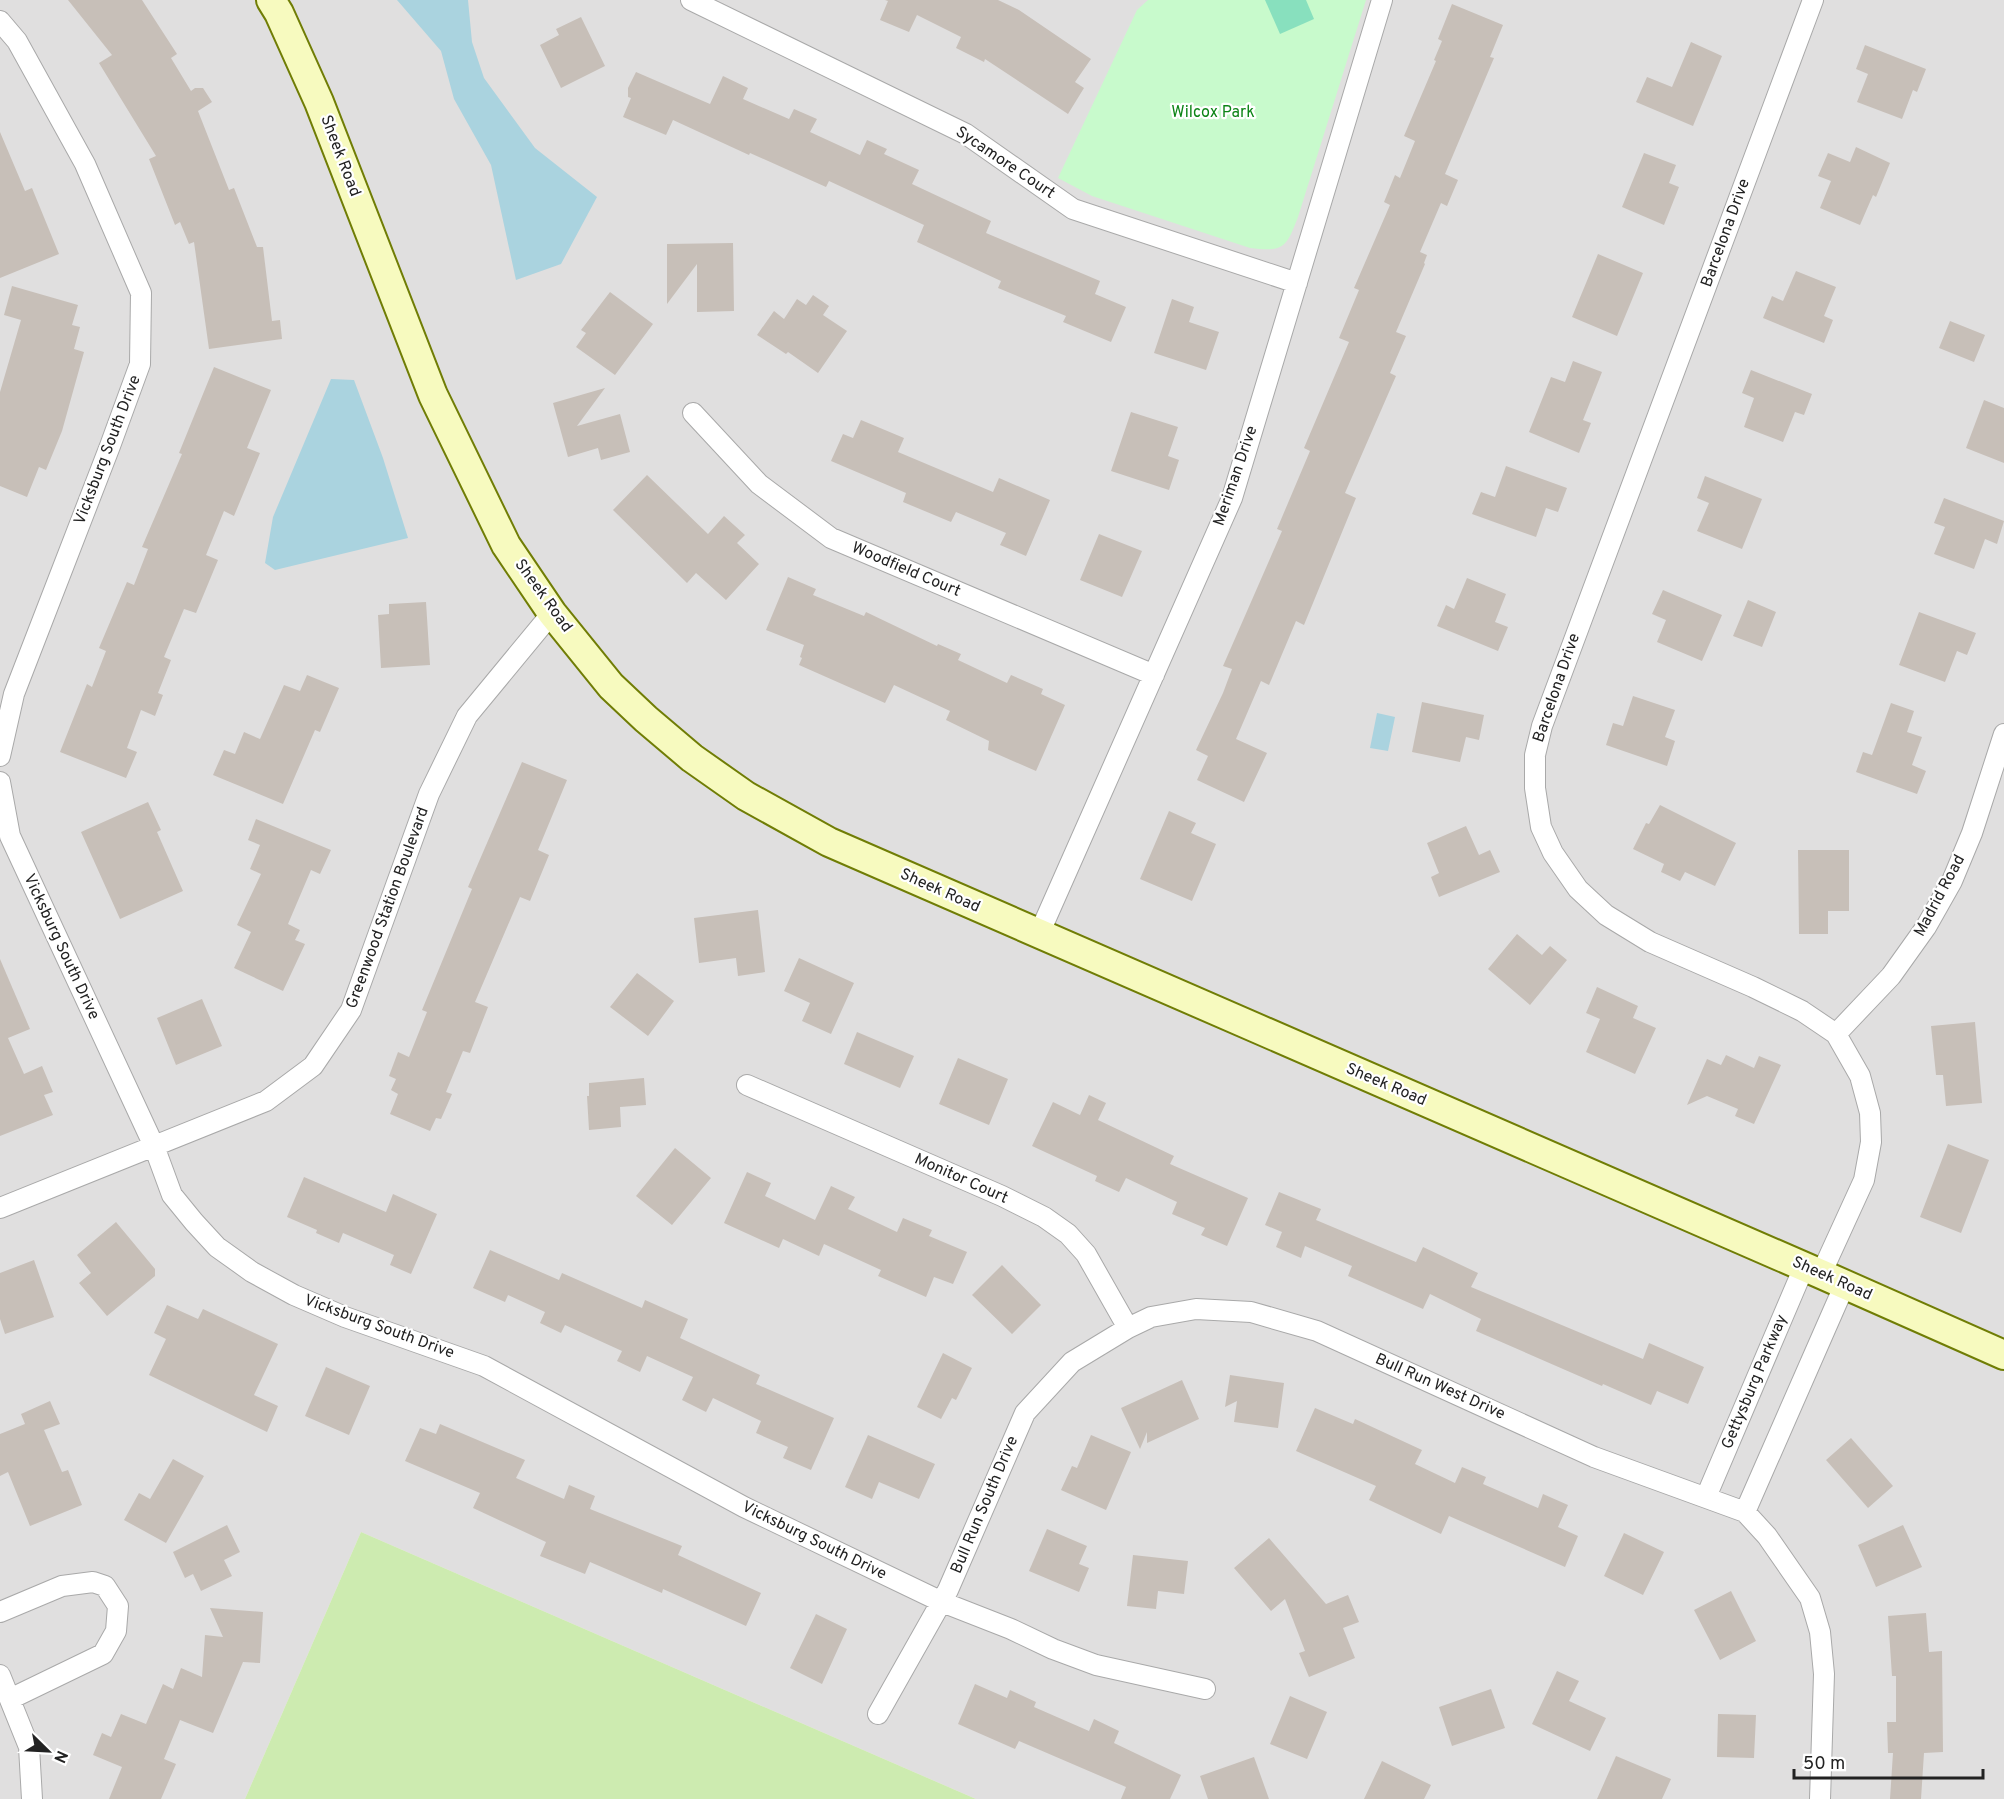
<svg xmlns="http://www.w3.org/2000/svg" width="2004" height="1799" font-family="Overpass,sans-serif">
	<rect width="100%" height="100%" fill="#f2efe9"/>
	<!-- residential -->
	<path fill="#e0dfdf" d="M0,0h2004v1799h-1028l-615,-267 -116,267h-245z"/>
	<!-- grass -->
	<path fill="#cdebb0" d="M361,1532l615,267h-731z"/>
	<!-- park -->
	<path fill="#c8facc" d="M1148,0h218l-68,217c-12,31 -14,35 -48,31l-158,-52 -34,-18 79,-168z"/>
	<!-- pitch -->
	<path fill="#88e0be" d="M1265,0h41l8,19 -34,15z"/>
	<!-- water -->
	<path fill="#aad3df" d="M397,0h71l4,42 12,36 51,70 62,49 -36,67 -45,16 -25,-115 -37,-66 -13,-48z
		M331,379l23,1 29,78 25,80 -133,32 -10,-7 8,-46z
		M1377,713l18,4 -7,34 -18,-3z"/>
	<!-- building -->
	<path fill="#c7bfb8" d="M68,0h74l35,54 -6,4 20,33 4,-3h8l9,14 -14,9 31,79 5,-2 23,59h6l9,74 8,-1 2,19 -73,10 -15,-107 -5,2 -9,-22 -5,3 -26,-66 7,-3 -57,-93 13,-8z
		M885,0h113l21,10 72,49 -16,23 9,6 -16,26 -83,-55 -1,3 -28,-14 5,-11 -44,-22 -8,17 -29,-12 8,-19z
		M1452,4l51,21 -13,32 4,1 -49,116 13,6 -11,26 -6,-3 -21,49 7,3 -3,8 1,1 -29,68 10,4 -16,37 6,3 -51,117 11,5 -52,127 -8,-4 -27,64 -8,-4 -25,58 31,14 -23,49 -47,-22 11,-24 -12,-6 27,-57 9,-24 -9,-3 59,-135 -5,-2 33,-78 -6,-3 45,-106 -10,-4 20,-48 -5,-2 36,-83 -6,-3 11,-27 5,3 15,-37 -11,-5 32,-75 -2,-1 8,-19 -4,-2z
		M581,17l24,49 -44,22 -21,-43 19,-10 -3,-6z
		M1691,42l31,14 -29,70 -57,-24 11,-25 25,10z
		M1865,45l61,24 -9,23 -4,-2 -11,29 -45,-17 11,-28 -12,-5z
		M636,72l74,32 13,-28 25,12 -5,11 46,20 5,-10 23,10 -7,13 50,23 7,-15 20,9 -3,5 35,16 -7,14 79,37 -5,12 114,48 -5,13 31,13 -15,35 -48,-20 3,-6 -68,-28 3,-7 -84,-39 7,-17 -95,-44 -3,6 -76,-34 -1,2 -76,-35 -7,15 -43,-18 8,-19 -3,-1v-9z
		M0,132l25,59 7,-3 27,66 -59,24z
		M1856,147l34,16 -14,34 -3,-2 -13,30 -40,-17 11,-27 -13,-5 10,-23 22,9z
		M1644,153l32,12 -7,18 10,4 -15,38 -42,-18z
		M733,243l1,68 -37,1v-48l-30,40v-60z
		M1598,254l45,19 -26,63 -45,-19z
		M1796,271l40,16 -12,29 9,4 -9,23 -61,-25 9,-22 11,5z
		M12,286l66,19 -6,20 8,2 -6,22 10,3 -22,79 -16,39 -7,-3 -12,30 -27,-11v-94l21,-72 -17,-5z
		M610,292l43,32 -38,51 -39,-28 10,-14 -5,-3z
		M813,295l16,11 -6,9 24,16 -29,42 -30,-21 -2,2 -29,-19 17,-24 10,8 13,-20 9,6z
		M1172,299l22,8 -5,15 30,10 -13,38 -52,-17z
		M1950,321l35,14 -11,27 -35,-14z
		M1573,361l29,11 -19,48 8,3 -12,30 -50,-21 22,-55 14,5z
		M214,367l57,23 -24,58 13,5 -26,63 -10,-5 -18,44 12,5 -22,53 -12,-4 -20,48 7,3 -13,33 5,2 -8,21 -14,-6 -14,38 10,4 -11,26 -66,-26 27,-68 5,3 14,-36 -7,-3 28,-66 7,3 14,-36 -6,-2 40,-93 -3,-1z
		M1751,370l61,24 -8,21 -9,-3 -12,30 -39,-15 10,-29 -12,-5z
		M605,388l-28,38 43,-12 10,38 -29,8 -3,-12 -30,9 -15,-54z
		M1984,400l20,8v55l-38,-15z
		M1131,412l47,15 -10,29 11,4 -10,30 -58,-19z
		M861,420l43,18 -6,14 95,40 6,-14 51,22 -24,56 -26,-11 6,-12 -50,-21 -5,10 -48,-20 3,-9 -75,-32 12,-27 10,4z
		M1506,466l61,22 -9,24 -12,-4 -10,29 -64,-23 9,-22 14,5z
		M647,475l61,59 16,-18 21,19 -8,8 22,21 -33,36 -30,-27 -9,10 -74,-73z
		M1705,476l57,23 -20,50 -45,-18 12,-28 -12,-5z
		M1944,498l60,23 -7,23 -12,-5 -11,30 -40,-15 11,-27 -11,-4z
		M1099,534l43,17 -20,46 -42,-17z
		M788,577l28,12 -3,6 51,21 2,-4 71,34 1,-2 23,10 -3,6 49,23 4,-8 32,14 -2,5 24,11 -29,66 -48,-21 1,-9 -43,-21 4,-9 -56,-26 -9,18 -86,-38 3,-7 -2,-1 4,-12 -38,-15z
		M1467,578l39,16 -11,28 13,5 -10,24 -61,-25 9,-21 8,4z
		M1663,590l59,25 -20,46 -45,-19 9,-22 -14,-6z
		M1748,600l28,12 -14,35 -29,-11z
		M426,602l4,63 -49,3 -3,-53 11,-1v-10z
		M1919,612l57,21 -9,22 -10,-4 -12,31 -46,-17z
		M307,675l32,13 -19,44 -5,-2 -32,74 -70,-29 11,-25 11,4 9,-22 16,7 24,-54 16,6z
		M1633,696l42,14 -10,27 10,4 -8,25 -61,-21 7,-22 10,3z
		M1422,702l62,13 -5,25 -13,-3 -6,25 -48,-10z
		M1891,703l23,8 -7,21 15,5 -10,28 14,6 -9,23 -61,-22 7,-20 9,3z
		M522,762l45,18 -29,70 11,5 -19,46 -10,-4 -45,105 13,5 -18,46 -7,-2 -17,41 6,2 -11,25 -5,-1 -6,13 -40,-17 8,-20 -7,-4 5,-11 -7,-3 9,-24 11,5 18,-45 -5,-2 50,-121 -4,-2z
		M148,802l13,28 -4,2 26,59 -63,28 -39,-87z
		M1660,805l76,38 -21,43 -30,-14 -5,9 -19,-9 3,-8 -31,-15 13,-26 3,1z
		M1169,811l27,12 -5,10 25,11 -24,57 -52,-22z
		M256,819l75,31 -11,24 -9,-4 -23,54 12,6 -5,10 10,4 -22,47 -49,-23 17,-36 -14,-7 24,-51 -11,-5 10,-24 -12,-5z
		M1466,826l13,29 11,-5 10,22 -61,25 -8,-20 8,-4 -12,-30z
		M1798,850h51v61h-21v23h-29z
		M758,910l7,62 -27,4 -2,-18 -37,5 -5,-45z
		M1517,934l25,21 8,-9 17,14 -37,45 -42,-36z
		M799,958l55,25 -23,51 -29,-13 8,-18 -26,-12z
		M0,959l30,70 -22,9 16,36 18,-8 11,26 -9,3 9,20 -53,21z
		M637,973l37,28 -26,35 -38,-29z
		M1597,987l41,19 -5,12 23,10 -21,46 -49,-22 14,-33 -14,-6z
		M202,999l20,47 -46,19 -19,-47z
		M1975,1022l7,81 -36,3 -3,-31h-7l-5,-49z
		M857,1032l57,24 -14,32 -56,-24z
		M1726,1055l28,13 5,-12 22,9 -27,59 -19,-8 3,-7 -31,-13 -20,9 20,-46 14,6z
		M958,1058l50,21 -19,46 -50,-21z
		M644,1078l2,27 -26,2 1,20 -32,3 -2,-34h2v-13z
		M1089,1095l17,8 -8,17 76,36 -4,8 78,34 -21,48 -26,-11 4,-7 -33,-14 5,-12 -51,-24 -7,14 -24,-11 2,-5 -65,-30 21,-44 27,13z
		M1948,1144l41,16 -28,73 -41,-16z
		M675,1148l36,30 -39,47 -36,-29z
		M747,1172l24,11 -6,13 50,24 16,-34 24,11 -7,12 49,23 6,-14 29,12 -3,6 38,16 -14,32 -19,-7 -8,20 -48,-21 3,-6 -57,-26 -5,12 -36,-17 -4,9 -55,-25z
		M304,1177l82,35 7,-18 44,20 -26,60 -21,-9 4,-10 -51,-22 -4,10 -23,-10 1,-3 -30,-13z
		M1279,1192l42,17 -5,11 100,42 7,-15 55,26 -7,14 172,72 6,-16 55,24 -16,37 -31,-13 -6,14 -48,-21 -1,2 -126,-55 5,-12 -51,-25 -7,15 -75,-33 4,-10 -47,-20 -4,12 -25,-11 6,-15 -17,-7z
		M116,1222l39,47v7l-48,40 -28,-33 12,-10 -14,-18z
		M490,1250l69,30 3,-7 80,35 3,-8 43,19 -8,19 80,37 -4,9 78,34 -23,52 -28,-12 5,-11 -32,-14 5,-12 -48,-23 -7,14 -24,-12 11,-23 -46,-21 -7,16 -23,-11 5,-10 -57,-26 -4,8 -21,-10 5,-11 -37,-17 -3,7 -32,-14z
		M34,1260l20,57 -49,17 -5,-15v-46z
		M1002,1265l39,40 -29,29 -40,-39z
		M167,1305l31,14 5,-10 75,35 -24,51 24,11 -11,26 -118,-57 17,-36 -12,-6z
		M943,1353l29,15 -16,32 -4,-2 -11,21 -24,-12z
		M326,1367l44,19 -21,49 -44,-19z
		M1230,1375l54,8 -6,45 -44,-6 3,-21 -12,6z
		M1182,1380l17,39 -52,24v-11l-7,17 -19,-41z
		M50,1401l10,23 -16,6 18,42 6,-2 14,35 -52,21 -22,-54 -8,4v-42l25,-10 -4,-10z
		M1315,1408l38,16 2,-5 67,31 -7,14 40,19 7,-16 24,10 -3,7 55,24 5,-14 25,11 -10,22 20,9 -13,31 -116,-51 -8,18 -72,-34 7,-14 -80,-35z
		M440,1424l85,36 -9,18 48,21 5,-14 26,11 -5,13 92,37 -4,9 83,38 -15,33 -83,-37 -1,4 -72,-31 -5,12 -45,-18 6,-14 -73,-34 7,-15 -75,-32 15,-33 16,6z
		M868,1435l67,29 -16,35 -40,-17 -7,17 -27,-12z
		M1091,1435l40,17 -25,58 -45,-20 11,-24 5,2z
		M1851,1438l42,48 -25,22 -42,-48z
		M173,1459l31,17 -38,67 -42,-23 15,-27 11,6z
		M227,1525l13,27 -16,8 8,16 -31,15 -8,-17 -8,4 -12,-26z
		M1903,1525l19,42 -46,20 -18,-42z
		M1047,1529l40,17 -8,18 10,4 -10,24 -50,-21z
		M1624,1533l40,19 -21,43 -39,-19z
		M1269,1538l57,66 22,-9 11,27 -16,6 12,30 -46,19 -10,-24 6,-2 -20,-52 -14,12 -37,-43z
		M1133,1555l55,6 -4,33 -26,-3 -2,18 -29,-3z
		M1731,1591l25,50 -36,19 -26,-50z
		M210,1608l53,4 -3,51 -17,-1 -30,71 -33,-13 -16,39 12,5 -15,35h-52l13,-32 -29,-12 9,-22 9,4 10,-23 25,10 17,-40 10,5 8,-21 21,9 3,-42 18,2z
		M1926,1613l3,39 13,-1 1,101 -19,1 -3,46h-31l3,-46h-5l-1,-31h9v-46h-4l-4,-60z
		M816,1614l31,15 -25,55 -32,-16z
		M1557,1671l22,10 -10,20 37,17 -16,33 -58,-27z
		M975,1684l32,14 3,-8 26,12 -2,5 55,24 5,-12 25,12 -5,12 67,32 -11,24h-49l5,-12 -107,-46 -4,8 -57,-25z
		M1491,1689l14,39 -53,18 -13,-39z
		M1290,1696l37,16 -20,47 -37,-15z
		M1718,1714l38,1 -2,43 -37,-1z
		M1616,1756l55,23 -9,20h-65z
		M1254,1757l15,42h-61l-8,-23z
		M1382,1761l49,24 -7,14h-60z"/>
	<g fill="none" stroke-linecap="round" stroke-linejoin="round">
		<defs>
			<path id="street" d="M691,0l275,134 107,75 224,74
				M1813,0l-271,726 -7,29v33l6,39 12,26 25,36 28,26 44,27 103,45 49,24 34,23 24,42 10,37 1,29 -7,38 -43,94
				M0,21l17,20 68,123 56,129 -1,71 -30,82 -96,248 -14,62
				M693,413l66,71 72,54 323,137
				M0,782l10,54 144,310 18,49 22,27 23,25 35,25 42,23 51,22 139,49 260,141 198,95 69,27 42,20 43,16 109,24
				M1039,934l193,-436 150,-498
				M1836,1034l55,-58 35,-49 26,-46 20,-48 32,-99
				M747,1085l255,111 42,21 24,17 18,20 42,74
				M0,1208l266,-107 47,-35 38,-56 78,-216 38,-78 85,-103
				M1706,1497l98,-230
				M1745,1512l100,-228
				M0,1612l62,-26 31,-4 12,4 13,20 -2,25 -13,23 -93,45
				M0,1675l29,72 3,52
				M878,1714l70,-124 77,-177 47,-51 56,-34 23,-11 45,-8 55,3 66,19 277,126 151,55 22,24 43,62 10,34 4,42 -4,125"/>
			<path id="secondary" d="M271,0l8,13 40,89 114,293 73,150 46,68 59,73 35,33 46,39 54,38 83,46 992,432 183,81"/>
		</defs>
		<!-- street casing -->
		<use href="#street" stroke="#a9a9a9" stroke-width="22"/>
		<!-- secondary casing -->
		<use href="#secondary" stroke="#707d05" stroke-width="32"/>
		<!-- street -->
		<use href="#street" stroke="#fff" stroke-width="20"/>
		<!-- secondary -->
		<use href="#secondary" stroke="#f7fabf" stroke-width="28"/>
	</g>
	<g text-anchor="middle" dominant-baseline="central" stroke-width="4.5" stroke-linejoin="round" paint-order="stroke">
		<!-- park labels -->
		<g font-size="16" fill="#0c8416" stroke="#fff">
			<text x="1213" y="113">Wilcox Park</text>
		</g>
		<!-- street labels -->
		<g font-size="16" fill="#222" stroke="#fff">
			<text transform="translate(340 156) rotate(69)">Sheek Road</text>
			<text transform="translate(1005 163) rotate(34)">Sycamore Court</text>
			<text transform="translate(1726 233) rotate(-70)">Barcelona Drive</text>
			<text transform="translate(108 450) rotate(-69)">Vicksburg South Drive</text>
			<text transform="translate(1236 476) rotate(-71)">Meriman Drive</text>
			<text transform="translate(906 570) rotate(23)">Woodfield Court</text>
			<text transform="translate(543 596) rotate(54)">Sheek Road</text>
			<text transform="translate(1557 688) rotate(-71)">Barcelona Drive</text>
			<text transform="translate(940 891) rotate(24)">Sheek Road</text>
			<text transform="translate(1940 896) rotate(-62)">Madrid Road</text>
			<text transform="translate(388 908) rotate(-70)">Greenwood Station Boulevard</text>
			<text transform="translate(61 947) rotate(65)">Vicksburg South Drive</text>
			<text transform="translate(1386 1085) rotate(23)">Sheek Road</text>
			<text transform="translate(961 1179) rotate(24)">Monitor Court</text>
			<text transform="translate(1832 1279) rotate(24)">Sheek Road</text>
			<text transform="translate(379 1327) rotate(20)">Vicksburg South Drive</text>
			<text transform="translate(1755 1382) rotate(-67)">Gettysburg Parkway</text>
			<text transform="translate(1440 1387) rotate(24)">Bull Run West Drive</text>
			<text transform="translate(985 1505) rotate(-67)">Bull Run South Drive</text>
			<text transform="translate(814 1541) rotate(26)">Vicksburg South Drive</text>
		</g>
	</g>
	<!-- north arrow -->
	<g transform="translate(48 1751) rotate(114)" stroke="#ffffff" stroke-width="4.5" paint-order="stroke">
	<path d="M0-4.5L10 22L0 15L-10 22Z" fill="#222222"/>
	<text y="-9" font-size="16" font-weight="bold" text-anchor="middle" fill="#222222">N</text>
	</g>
	<!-- scale -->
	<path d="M1794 1769v9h189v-9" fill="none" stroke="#222222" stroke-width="3"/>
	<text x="1803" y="1769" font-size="18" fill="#222222" stroke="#ffffff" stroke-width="4.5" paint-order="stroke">50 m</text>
</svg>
